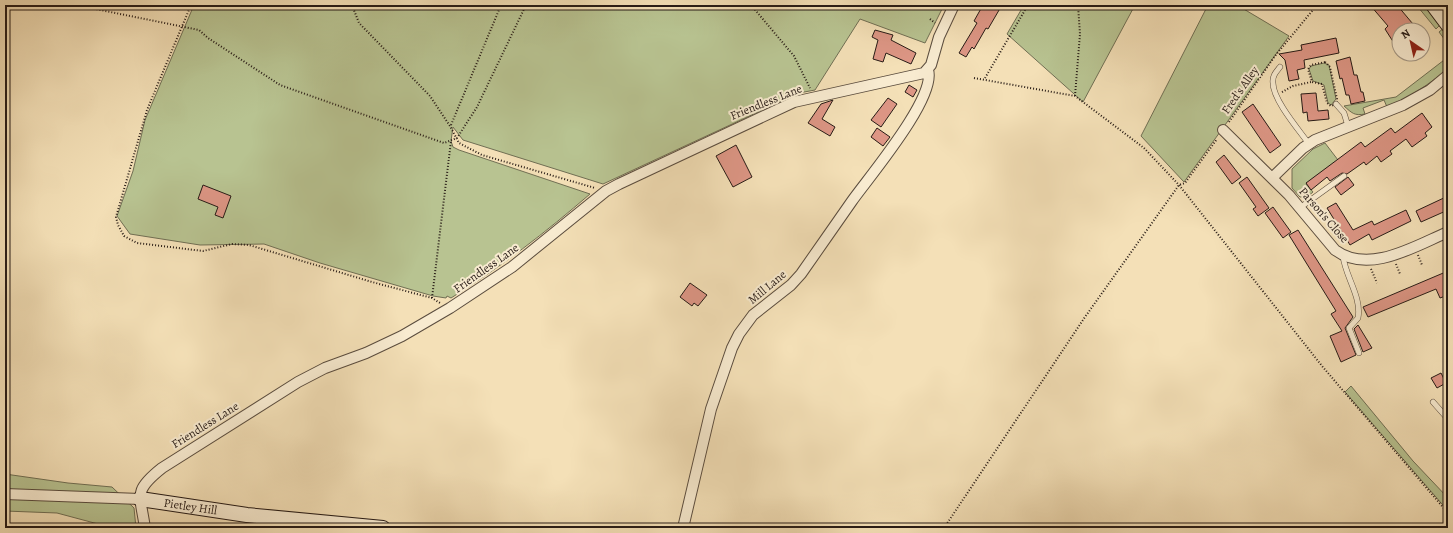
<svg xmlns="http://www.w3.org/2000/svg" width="1453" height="533" font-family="Alegreya,serif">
	<rect width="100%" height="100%" fill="#f4e0b7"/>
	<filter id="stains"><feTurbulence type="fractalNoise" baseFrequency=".005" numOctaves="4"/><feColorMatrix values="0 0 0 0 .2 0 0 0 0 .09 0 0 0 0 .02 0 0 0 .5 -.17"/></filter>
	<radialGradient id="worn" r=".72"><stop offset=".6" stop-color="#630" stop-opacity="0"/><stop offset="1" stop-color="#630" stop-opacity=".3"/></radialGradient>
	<!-- green -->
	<path fill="#b8c391" stroke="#706f54" d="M194,5h750l-19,38 -65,-24 -45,71 -16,3 -196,91 -140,-44 -10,-13 -2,14 2,6 6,3 131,44c-44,38 -89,73 -139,104l-4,-2 -1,2 -13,-2 -113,-33 -56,-19 -64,1 -70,-11 -13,-18 16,-45 12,-51z
		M1024,5h111l-52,97 -76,-68z
		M1208,5h29l52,31 -105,146 -43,-46z
		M1421,5h4l16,19 -5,5 -18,-22z
		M1444,28l4,5v11l-9,-12z
		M1448,57v12c-20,16 -38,28 -61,38l-3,-7 -21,8 2,6c-11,2 -13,-1 -21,-8l52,-9z
		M1324,63l5,2 7,34 -5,6 -3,-2 -4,-18 -11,-4 -4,-12 2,-3z
		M1325,143l13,17 -32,24 7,8 -6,5h-7l-8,-9v-19l21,-20z
		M1351,386l62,75 35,37v13l-103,-119z
		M5,474l63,9 44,4 22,21 2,20h-23l-56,-15 -52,-2z"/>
	<!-- building -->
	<path fill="#dd9685" stroke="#271b16" d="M983,5h19l-14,24 -2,-1 -12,21 -2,-2 -6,10 -7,-4 18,-30 -3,-2z
		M1370,5h27l21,25h-19v21l-14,-22 3,-3z
		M875,30l18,5 -2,5 25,13 -5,11 -25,-11 -3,9 -10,-3 5,-19 -6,-3z
		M1336,38l3,15 -35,7 1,8 -8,2 2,9 -10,2 -4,-21 -6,-6 23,-4 -1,-5z
		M1350,57l4,18h3l4,17h2l2,9 -14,3 -2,-9h-3l-4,-17 -2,1 -4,-18z
		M909,85l8,5 -4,7 -8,-5z
		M1316,93l2,18 10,-1 1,9 -21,2 -1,-9 -4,1 -2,-19z
		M888,98l9,6 -16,23 -10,-7z
		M833,100l-11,19 13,8 -5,9 -22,-13 13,-19z
		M1253,104l28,41 -11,8 -28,-41z
		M1422,113l10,14 -7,6 2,3 -15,11 -6,-8 -16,12 2,3 -11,8 -4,-6 -11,9 -2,-3 -17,12 -5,-1 -12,8 -3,-4 -16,13 -5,-7 55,-41 4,5 26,-19 4,5z
		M877,128l13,9 -7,9 -12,-9z
		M736,145l16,32 -19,10 -17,-31z
		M1224,155l17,22 -9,7 -16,-22z
		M1247,177l22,31 -11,8 -5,-7 3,-2 -17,-24z
		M1348,177l6,8 -13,10 -6,-8z
		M203,185l28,11 -8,22 -8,-3 3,-8 -20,-8z
		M1448,196v14l-27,12 -5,-11z
		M1336,203l17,27 19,-9 2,4 32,-15 5,11 -39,19 -3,-6 -19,11 -23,-37z
		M1273,207l18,25 -8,6 -18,-25z
		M1298,230l55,87 -8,11 11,27 -15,7 -11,-26 12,-5 -11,-17 5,-3 -47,-76z
		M1448,271v24l-8,3 -4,-9 -68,28 -5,-10z
		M690,283l17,12 -9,11 -4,-3 -2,3 -12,-9z
		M1358,325l14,23 -9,4 -9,-23z
		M1441,373l5,10 -9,5 -6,-10z"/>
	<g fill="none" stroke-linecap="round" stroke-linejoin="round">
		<defs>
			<path id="lane" d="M1280,67c-4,5 -8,9 -7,16 0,17 26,47 36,61
				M1336,104l8,9 4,13
				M1301,207l43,-31
				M1343,256c2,20 19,41 15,62l-9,10 10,25
				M1433,402l15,17"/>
			<path id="street" d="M1223,130l66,65 46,55c34,25 80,-4 113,-18
				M1272,178l31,-30 12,-8 88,-35 27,-15 18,-15
				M5,494l135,5
				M145,528c-5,-34 -12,-37 17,-60l136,-86 27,-14 41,-15 36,-17 48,-28 62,-41 94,-76 13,-7 175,-82 130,-29 7,-8 8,-28 15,-32
				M683,528l28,-119 21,-61 7,-14 14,-19 38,-30 10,-11c17,-24 34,-49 51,-73 17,-24 85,-104 76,-131"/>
			<g id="secondary">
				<path d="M1433,5l15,20"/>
				<path id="s1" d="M140,499l107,16 136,13"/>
			</g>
		</defs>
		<!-- lane casing -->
		<use href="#lane" stroke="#5a4c3e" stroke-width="6"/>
		<!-- street casing -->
		<use href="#street" stroke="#5a4c3e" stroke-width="12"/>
		<!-- secondary casing -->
		<use href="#secondary" stroke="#271b16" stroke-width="16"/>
		<!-- path -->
		<path stroke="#271b16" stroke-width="2" stroke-dasharray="1 2" stroke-linecap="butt" d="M76,5l123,25 9,8 72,47 164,58 13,-5 20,-31 49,-102
			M191,5l-44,105 -31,107 2,8 6,11 13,7 66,8 29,-7 17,1 123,37 60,16 8,5
			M352,5l7,18 71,73 20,30 9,17 23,12 113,33
			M751,5l43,51 16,32
			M930,19l5,4
			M1325,62l5,5 7,32 -1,5 -5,2 -4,-3 -5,-19 -10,-2 -4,-13 3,-4z
			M974,78l101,18 69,52 35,37 143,181 126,147
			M985,78l43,-73
			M1282,92l11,-6 18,-4
			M1075,96l5,-62 -2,-29
			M1229,122l46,-66 42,-51
			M451,125l50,-120
			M1418,255l4,10
			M1396,264l4,10
			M1371,269l6,14
			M432,298l19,-157
			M944,528l141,-211 94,-132 6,-2 32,-44"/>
		<!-- lane -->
		<use href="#lane" stroke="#f8ebd0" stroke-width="5"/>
		<!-- street -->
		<use href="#street" stroke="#f8ebd0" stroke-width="10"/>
		<!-- secondary -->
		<use href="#secondary" stroke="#f8ebd0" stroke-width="14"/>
	</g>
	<g text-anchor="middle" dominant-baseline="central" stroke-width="4" stroke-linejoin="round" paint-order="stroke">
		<!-- street labels -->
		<g font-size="12" fill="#271b16" stroke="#f8ebd0">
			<text transform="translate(1240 90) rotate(-55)">Fred's Alley</text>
			<text transform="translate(766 102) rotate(-22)">Friendless Lane</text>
			<text transform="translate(1324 215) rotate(49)">Parson's Close</text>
			<text transform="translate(486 268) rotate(-35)">Friendless Lane</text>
			<text transform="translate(767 287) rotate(-40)">Mill Lane</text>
			<text transform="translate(205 425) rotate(-32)">Friendless Lane</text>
			<text stroke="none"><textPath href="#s1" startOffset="51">Pietley Hill</textPath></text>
		</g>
	</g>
	<!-- margin -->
	<rect width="1453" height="533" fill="none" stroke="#f4e0b7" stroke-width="20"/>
	<rect x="6" y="6" width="1441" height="521" fill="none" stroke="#271b16" stroke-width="2"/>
	<rect x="10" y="10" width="1433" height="513" fill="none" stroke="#271b16"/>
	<!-- north arrow -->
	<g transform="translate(1411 42) rotate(326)"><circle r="19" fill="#f8ebd0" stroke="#a49886"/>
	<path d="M0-3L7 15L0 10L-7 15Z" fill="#8f2418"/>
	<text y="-6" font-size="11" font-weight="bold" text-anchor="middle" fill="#271b16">N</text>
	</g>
	<rect width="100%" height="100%" filter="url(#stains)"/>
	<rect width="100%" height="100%" fill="url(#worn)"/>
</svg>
